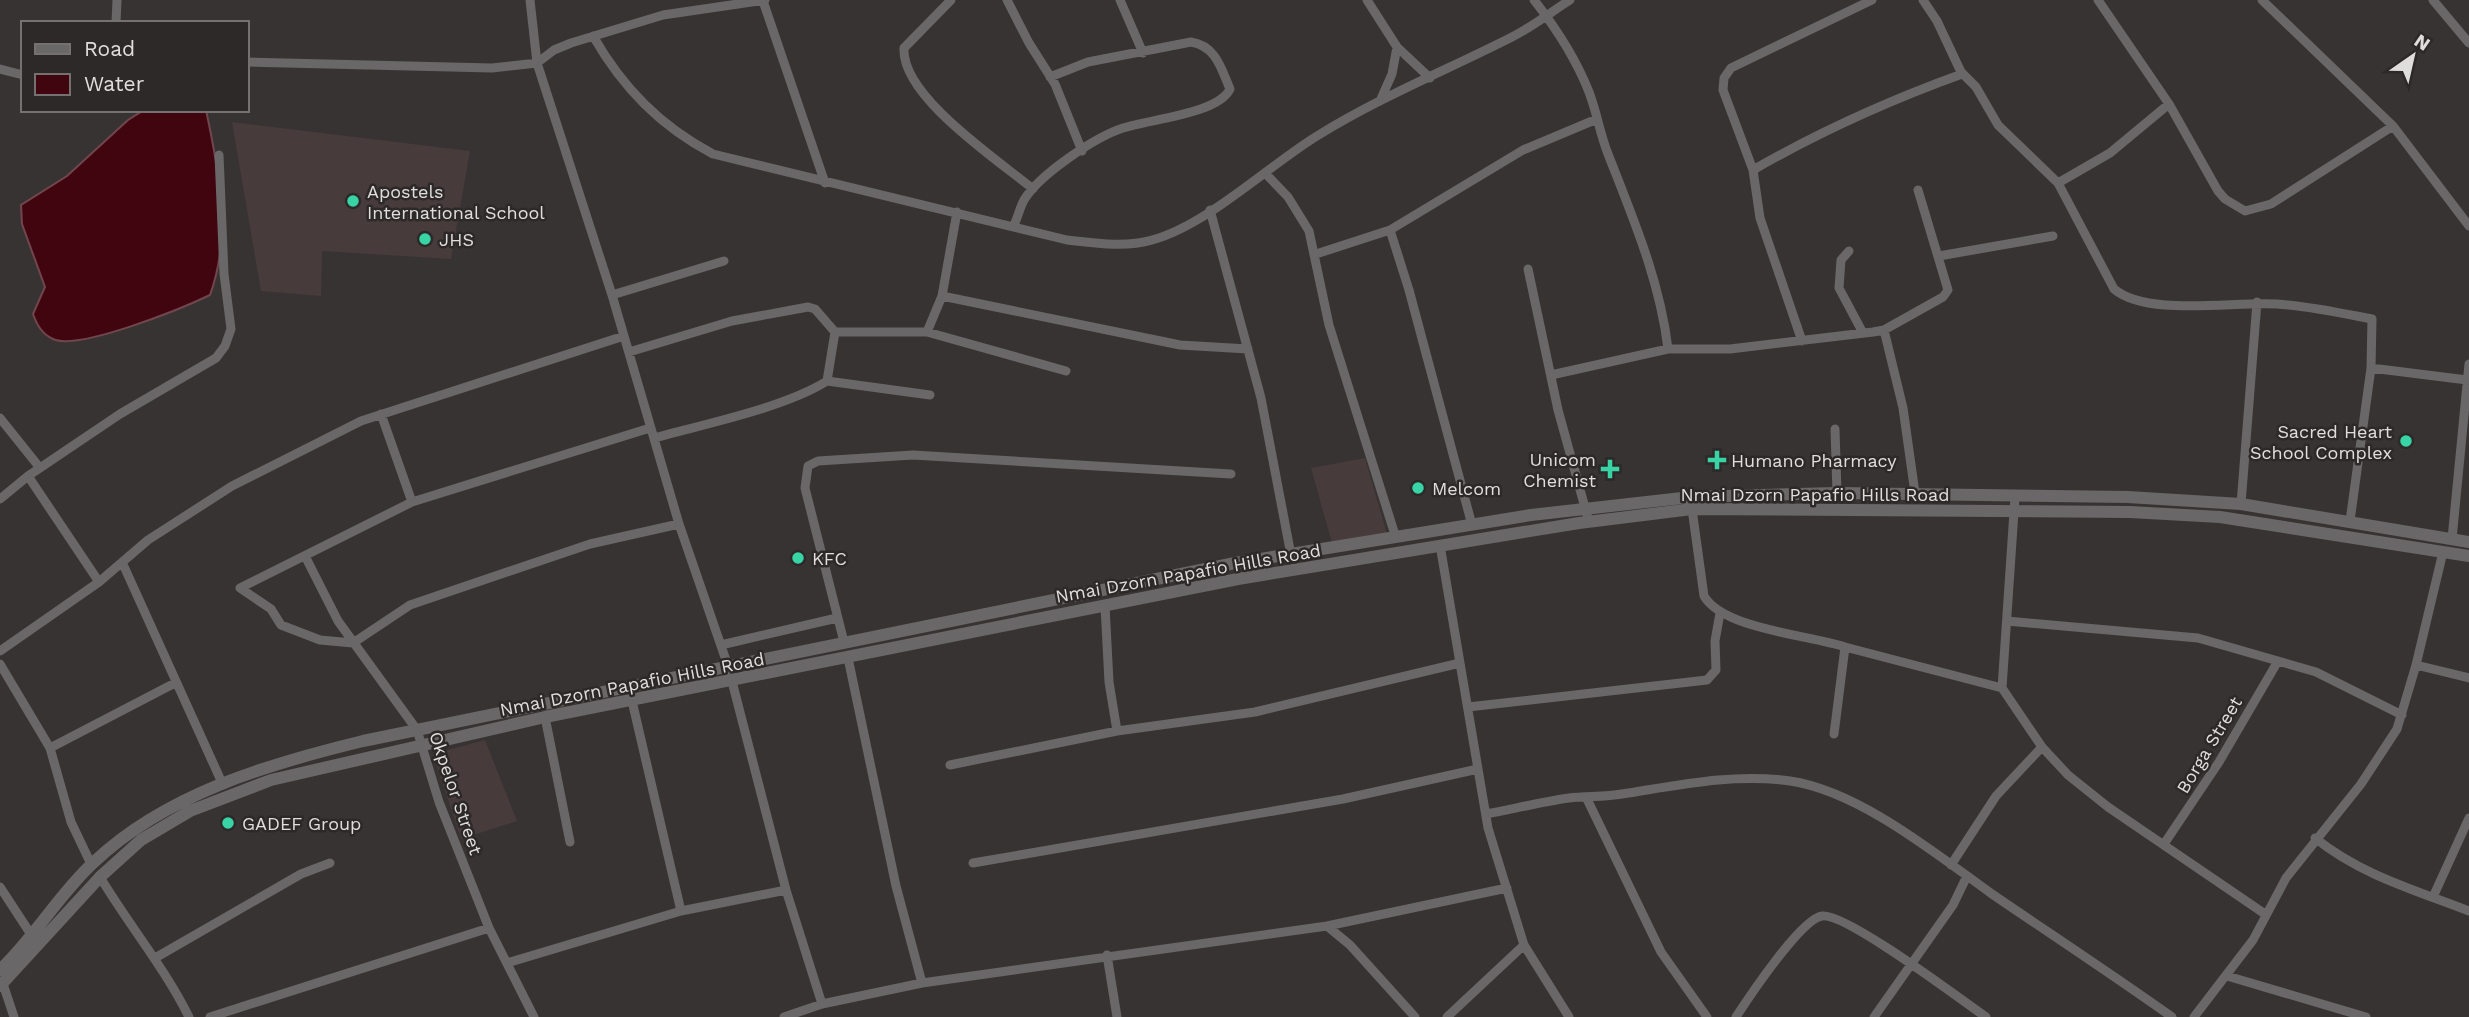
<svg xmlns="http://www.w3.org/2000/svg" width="2469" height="1017" font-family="'Work Sans',sans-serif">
	<rect width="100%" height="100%" fill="#383333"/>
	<!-- built -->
	<path fill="#473b3b" d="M232,122l238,29 -19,108 -129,-8 -1,45 -60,-5z
		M1365,458l22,76 -55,9 -21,-75z
		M485,740l32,81 -56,18 -28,-85z"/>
	<!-- water -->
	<path fill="#41050f" stroke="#71464d" stroke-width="2" d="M144,110h62c13,61 26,125 4,185 -27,13 -132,56 -157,44 -11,-5 -16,-14 -20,-25l12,-27 -23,-63 -1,-19 46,-29 61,-56z"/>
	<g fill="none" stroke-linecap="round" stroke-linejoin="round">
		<!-- minor -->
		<path stroke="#696767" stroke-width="9" d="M530,0l7,63 75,232 67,229 49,142 58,224 36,114
			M951,0l-47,48c-3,48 94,112 129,141
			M1007,0l22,43 26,41 27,67
			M1120,0l23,53
			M1367,0l30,47 33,31
			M1534,0c22,28 42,59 55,92 8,21 11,42 19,62 25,64 52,127 60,195
			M1923,0l14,21 24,51 15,15 22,38 60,58 56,106c33,28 120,12 163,15 32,2 64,9 95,15l-1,49 -21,153
			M2098,0l71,104 49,87 7,8 20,12 26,-7 122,-78
			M2262,0l131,126 76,100
			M2433,0l36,43
			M763,1l62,182
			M116,23l1,-23
			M593,36c30,52 67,90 120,118l354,86c27,3 58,8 85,0 55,-15 116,-74 165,-104 63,-39 130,-66 195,-99 20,-10 39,-25 58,-37
			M247,62l245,6 45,-5 17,-13 17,-7 92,-28 102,-15
			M0,69l23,6
			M1380,101l12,-27 5,-27
			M1753,170c66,-38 137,-70 209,-96
			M1266,174l22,23 21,34 20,94 67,213
			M2058,183l52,-30 59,-49
			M1210,210l51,188 30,157
			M1014,225c4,-8 6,-18 10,-25 15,-25 71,-63 99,-72 27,-9 95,-14 107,-39 -9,-21 -14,-43 -39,-47l-103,20 -38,15
			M1390,230l19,60 63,235
			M1849,251l-8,9 -2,28 24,45
			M1316,254l74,-24 133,-80 74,-31
			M1939,256l114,-20
			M1528,269l30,141 31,112
			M612,295l112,-34
			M942,296l238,49 68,4
			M1884,330l19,78 12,85
			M835,332h92l139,39
			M927,332l15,-36 15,-84
			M1802,341l-42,-123 -7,-48 -30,-80 1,-12 7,-10 141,-68
			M629,352l103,-31 76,-14 7,2 20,23 -8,49c-43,27 -123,43 -173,57
			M2371,368l96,12
			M1551,375l117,-26h62l143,-17 11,-2 59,-33 5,-7 -30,-100
			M827,381l103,14
			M381,414l31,88
			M0,418l40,50
			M650,428l-238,74 -172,86 31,21 10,16 39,15 33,3 57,-38 180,-61 89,-20
			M1835,429l2,64
			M28,476l92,-62 96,-56 9,-12 6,-17 -7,-55 -5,-119
			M2015,497l-13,191 40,59 26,28 40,32 157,107
			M0,499l28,-23 71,106
			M2241,504l16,-202
			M1692,509l12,87c19,33 105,39 141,51l-11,87
			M2452,539l17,-175
			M1440,545l48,283 36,117 45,72
			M305,556l33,65 79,109 22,72 50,126 45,89
			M122,562l101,223
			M1105,606l4,76 8,49
			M2007,621l191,17 118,34 86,43
			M844,642l-39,-154 3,-22 10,-5 95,-6 318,19
			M721,645l116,-27
			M1845,647l157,41
			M0,651l99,-69 49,-42 84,-54 129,-65 263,-85
			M848,658l48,228 26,97
			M0,664l50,84 21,74 20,42
			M2416,665l53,13
			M632,701l49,210
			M1468,707l239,-27 9,-10 -1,-29 5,-28
			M545,717l25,125
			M50,748l125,-65
			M950,765l167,-34 138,-19 205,-49
			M1586,797l75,155 46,65
			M1486,814c27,-5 55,-12 83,-16 18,-2 36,-1 53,-4 57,-9 111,-21 168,-13 69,10 146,73 202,113 60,41 121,81 180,123
			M2315,838c46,37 100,52 154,73
			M2164,844l55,-82 59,-101
			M973,863l370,-64 135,-30
			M1951,865l45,-69 46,-49
			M100,877c29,48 64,90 89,140
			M0,887l32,49
			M2433,897l36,-79
			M1327,926l180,-38
			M1107,955l10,62
			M155,958l146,-84 29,-11
			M507,963l174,-52 105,-21
			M2227,976l139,41
			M3,984l11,33
			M210,1017l279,-89
			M784,1017l38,-13 100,-21 405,-57 23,19 65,72
			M1447,1017l77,-72
			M1736,1017c13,-20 65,-98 86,-101 23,-4 138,83 164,101
			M1874,1017l79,-112 14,-29
			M2194,1017l59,-77 33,-62 75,-94 36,-55 19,-64 27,-113"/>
		<!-- tertiary -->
		<path stroke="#696767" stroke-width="12" d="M0,970c35,-33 59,-76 94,-108 72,-68 174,-98 269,-121l872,-178 296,-48 160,-18 146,-4 291,4 113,7 228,38
			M0,986l100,-109 41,-37 49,-29 81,-31 274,-63 693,-138 341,-56 113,-14 438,3 90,5 249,39"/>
	</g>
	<!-- markers -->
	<g fill="#38d4a6" stroke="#2d2929" stroke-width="2.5">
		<circle cx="353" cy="201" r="7"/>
		<circle cx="425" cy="239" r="7"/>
		<circle cx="2406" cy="441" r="7"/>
		<path d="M1713.5 449.5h7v7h7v7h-7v7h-7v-7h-7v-7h7z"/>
		<path d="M1606.5 458.5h7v7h7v7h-7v7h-7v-7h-7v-7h7z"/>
		<circle cx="1418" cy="488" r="7"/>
		<circle cx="798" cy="558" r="7"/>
		<circle cx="228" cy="823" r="7"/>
	</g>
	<g text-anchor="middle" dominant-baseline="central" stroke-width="5" stroke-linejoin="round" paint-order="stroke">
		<!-- poi labels -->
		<g font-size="18" fill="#e0dedd" stroke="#2d2929" text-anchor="start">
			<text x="367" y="191">Apostels<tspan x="367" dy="21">International School</tspan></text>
			<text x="439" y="239">JHS</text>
			<text x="2392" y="431" text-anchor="end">Sacred Heart<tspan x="2392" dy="21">School Complex</tspan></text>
			<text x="1596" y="459" text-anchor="end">Unicom<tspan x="1596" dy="21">Chemist</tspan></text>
			<text x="1731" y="460">Humano Pharmacy</text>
			<text x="1432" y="488">Melcom</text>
			<text x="812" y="558">KFC</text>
			<text x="242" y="823">GADEF Group</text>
		</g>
		<!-- street labels -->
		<g font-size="18" fill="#e0dedd" stroke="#2d2929">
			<text x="1815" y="494">Nmai Dzorn Papafio Hills Road</text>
			<text transform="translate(1188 573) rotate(-10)">Nmai Dzorn Papafio Hills Road</text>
			<text transform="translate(632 684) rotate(-11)">Nmai Dzorn Papafio Hills Road</text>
			<text transform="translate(2209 745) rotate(-59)">Borga Street</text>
			<text transform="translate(456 793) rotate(71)">Okpelor Street</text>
		</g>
	</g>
	<!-- legend -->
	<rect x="21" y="21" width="228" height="91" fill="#2d2929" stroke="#757171" stroke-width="2"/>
	<rect x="35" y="44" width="35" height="10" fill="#696767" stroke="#757171" stroke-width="2"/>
	<text x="84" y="56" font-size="21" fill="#e0dedd">Road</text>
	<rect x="35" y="74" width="35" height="21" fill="#41050f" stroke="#757171" stroke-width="2"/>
	<text x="84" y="91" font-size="21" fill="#e0dedd">Water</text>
	<!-- north arrow -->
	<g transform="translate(2413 56) rotate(34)" stroke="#2d2929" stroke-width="5" paint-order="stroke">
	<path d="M0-5L12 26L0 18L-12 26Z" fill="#e0dedd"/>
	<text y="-10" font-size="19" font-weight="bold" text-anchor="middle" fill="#e0dedd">N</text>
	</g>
</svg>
